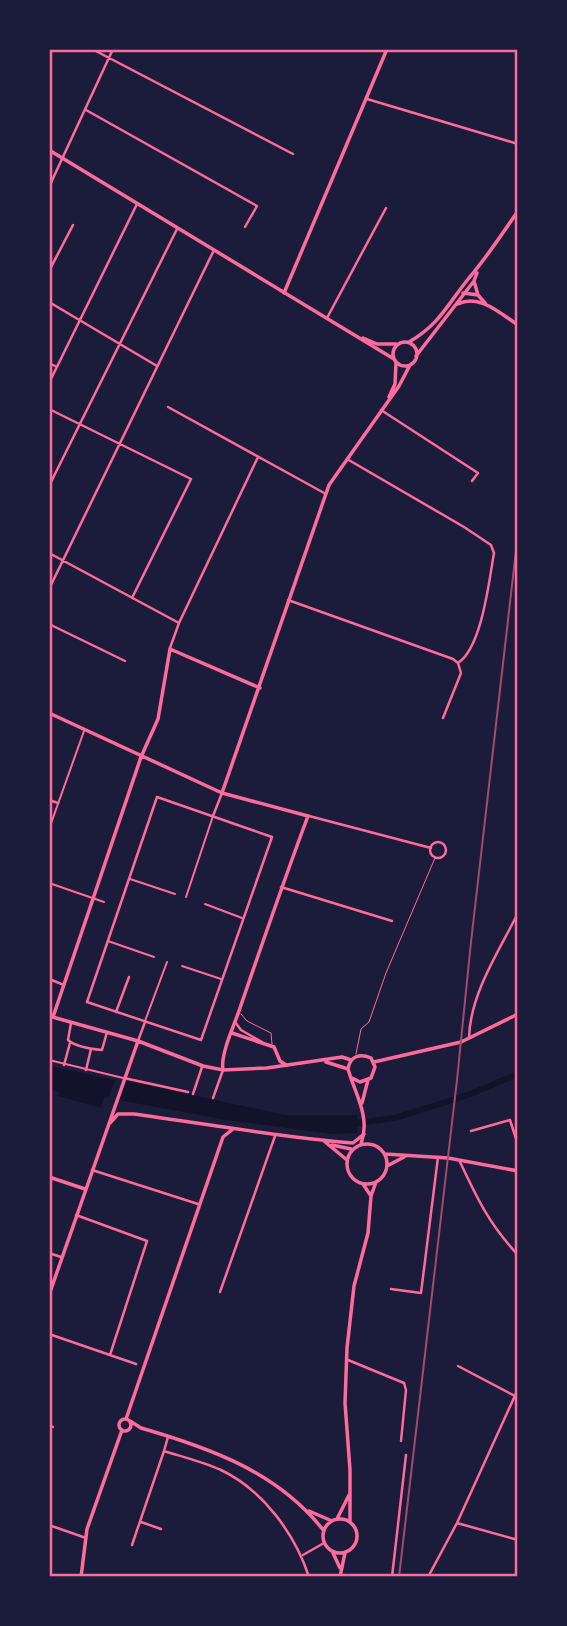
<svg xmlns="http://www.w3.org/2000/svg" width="567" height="1626" font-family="Inter,sans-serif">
	<rect width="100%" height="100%" fill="#1b1b3a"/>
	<!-- water -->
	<path fill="#12122b" d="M49,1066l66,14 -6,17 -4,-1 -4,12 -43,-12 1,-4 -10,-3z
		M126,1081l159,34h72v18l-25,1 -105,-14 -108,-20z"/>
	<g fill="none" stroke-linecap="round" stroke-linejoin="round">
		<!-- canal -->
		<path stroke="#12122b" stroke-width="6" d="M349,1124l46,-6 73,-23 50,-21"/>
		<!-- service -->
		<path stroke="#ff6b9d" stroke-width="1" d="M241,1014l6,7 24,12 1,11
			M356,1054l5,-25 8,-7 17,-49 49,-115"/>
		<!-- pedestrian -->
		<path stroke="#ff6b9d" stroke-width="2" d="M49,829l35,-98
			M130,879l45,15
			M49,883l55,19
			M186,897l27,-81
			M205,904l37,14
			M108,941l46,16
			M182,966l39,13
			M145,1021l22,-59
			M49,1060l74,18"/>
		<!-- minor -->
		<path stroke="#ff6b9d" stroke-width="2.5" d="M92,49l201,105
			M367,99l151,45
			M86,110l171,96 -12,21
			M49,187l64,-138
			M49,271l24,-46
			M49,302l108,64
			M327,318l59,-110
			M49,363l8,4
			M49,383l88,-179
			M168,407l158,87
			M49,409l142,70 -59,119
			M381,410l97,63 -6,8
			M347,459l117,68 27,18 3,8c-5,28 -12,94 -36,110l3,10 -18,45
			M49,486l128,-257
			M49,553l130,70
			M49,589l165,-339
			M288,600l165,59 5,4
			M49,624l76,37
			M170,648l9,-25 79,-166
			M157,797l115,40 -71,203 -114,-38z
			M49,800l9,3
			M213,816l9,-23
			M309,816l122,32
			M430 850a8 8 0 1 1 16 0a8 8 0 1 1-16 0Z
			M281,887l111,34
			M49,979l15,6
			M116,1012l13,-35
			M235,1022l6,8 21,12
			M71,1023l-3,17c8,7 23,9 34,10l5,-18
			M469,1038c1,-44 30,-87 49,-125
			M138,1041l7,-19
			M64,1065l6,-22
			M86,1070l5,-21
			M124,1078l64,14
			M193,1094l9,-27
			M213,1098l10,-28
			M471,1131l39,-11 8,25
			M460,1162c18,38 29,62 58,93
			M92,1170l106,34
			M76,1215l71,26 -37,114
			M49,1253l12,4
			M391,1289l30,4 17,-136
			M220,1292l55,-156
			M49,1334l87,30
			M348,1360l56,23 2,7 -5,51
			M458,1366l57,30
			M49,1425l4,2
			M164,1451l4,-14
			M141,1522l20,7
			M457,1523l61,17
			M49,1525l37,13
			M132,1545l32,-94c19,6 39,11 57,19 42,20 74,64 88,107
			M303,1555l21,-12
			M392,1577l14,-122
			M428,1577l29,-54 61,-134"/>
		<!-- tertiary -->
		<path stroke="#ff6b9d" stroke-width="3.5" d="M49,150l345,209
			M474,281l4,14 7,8
			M284,293l103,-244
			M463,293l15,2
			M458,304c21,-11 43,10 60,21
			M363,338l14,6h19
			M393 354a12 12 0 1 1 24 0a12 12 0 1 1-24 0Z
			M409,342c31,-18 38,-37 60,-64 18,-21 33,-44 49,-67
			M416,356l58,-75 3,-8
			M389,397l6,-13 1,-21
			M49,713l173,80 86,23c-24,64 -46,128 -68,192 -5,16 -20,46 -17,62
			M222,793l107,-308 70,-99 11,-21
			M49,1016l89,25 65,25 20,4 44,-2 75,-11 9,3
			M53,1017l88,-260 17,-38 12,-70 90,39
			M232,1033l42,14 6,14 6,4
			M326,1062l22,7
			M374,1062l87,-20 57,-28
			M352,1078l8,4 11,-4 4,-11 -4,-9c-11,-5 -21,-2 -23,11 7,25 23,48 13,75
			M362,1103l6,-23
			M110,1123l8,-9h16c73,10 145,23 219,29l11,-9
			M324,1141l23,19
			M347 1164a20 20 0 1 1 40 0a20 20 0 1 1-40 0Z
			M332,1145l19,4
			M385,1154l63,4 70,13
			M387,1166l17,-9
			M49,1177l36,12
			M363,1184l8,12
			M49,1295l89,-254
			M119 1425a6 6 0 1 1 12 0a6 6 0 1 1-12 0Z
			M126,1419l97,-282 10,-8
			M130,1421l11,7c69,20 137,44 183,103
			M309,1511l23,10
			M323 1536a17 17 0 1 1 34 0a17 17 0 1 1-34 0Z
			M337,1519l12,-24
			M350,1522v-52l-5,-67 2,-55 7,-62 14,-53 3,-37 5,-14
			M333,1553l7,15
			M81,1577l6,-48 35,-99
			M340,1577l5,-24"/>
		<!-- rail -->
		<path stroke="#a44b75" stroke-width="2" d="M399,1577l58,-497 14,-138 47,-409"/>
	</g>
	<!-- border -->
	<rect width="567" height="1626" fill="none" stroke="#1b1b3a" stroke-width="102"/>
	<rect x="51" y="51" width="465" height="1524" fill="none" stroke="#ff6b9d" stroke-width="2.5"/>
</svg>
